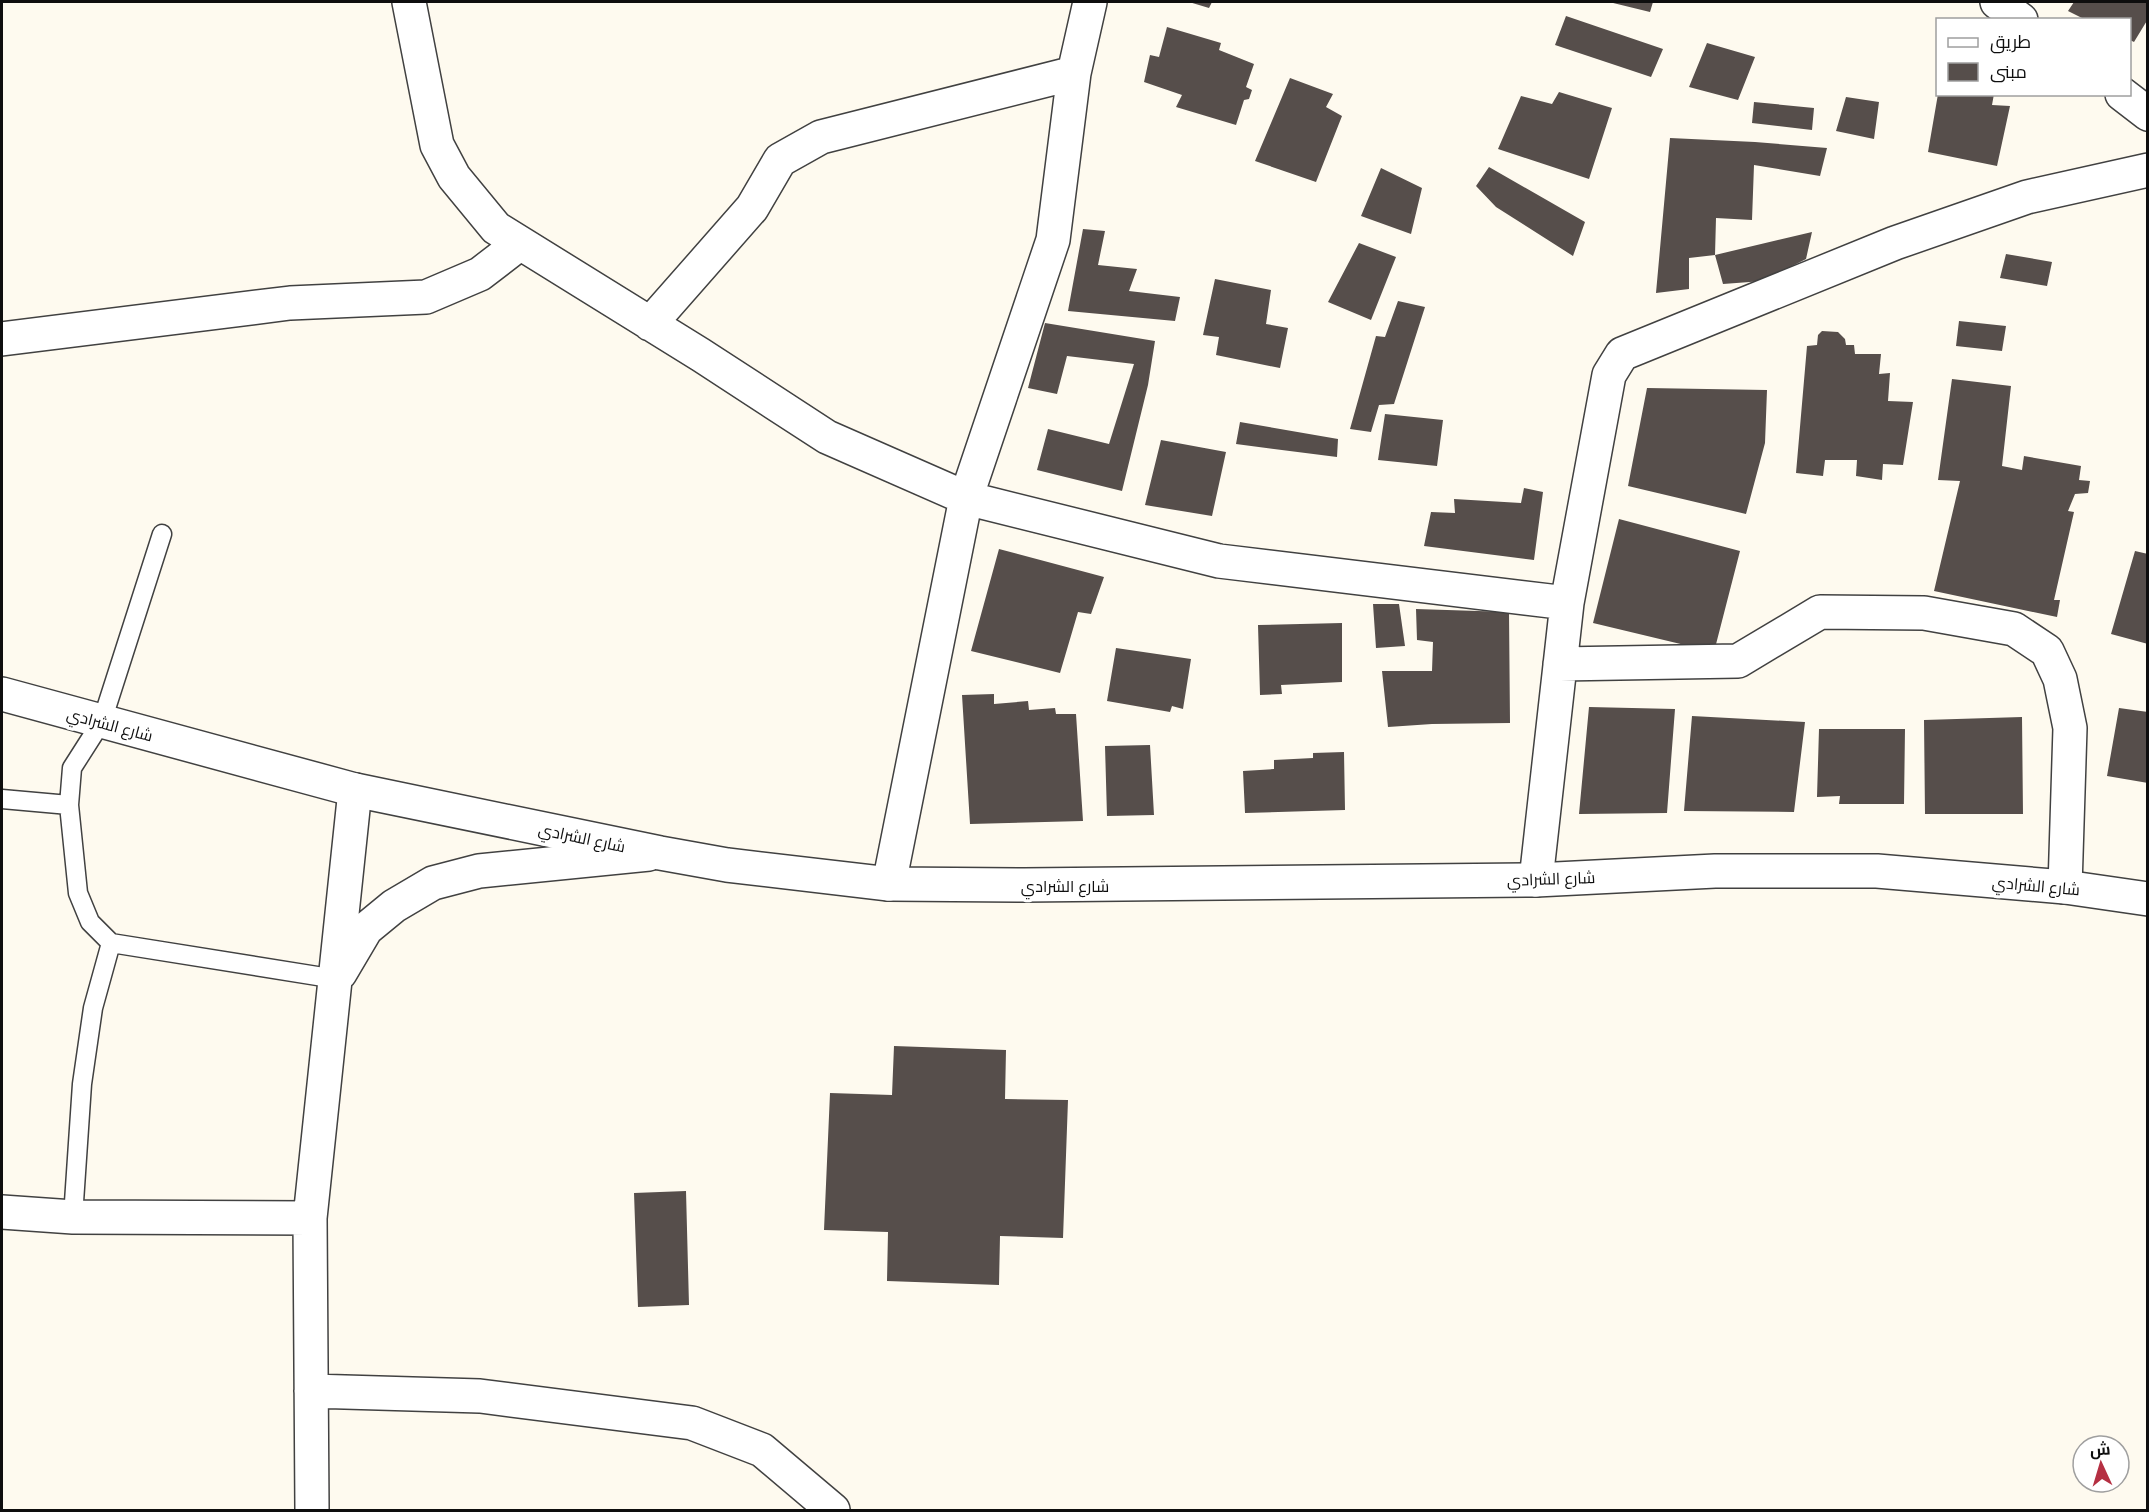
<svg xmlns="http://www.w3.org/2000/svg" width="2149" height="1512" font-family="'Playfair Display',Cairo,serif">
	<rect width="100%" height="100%" fill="#fefaef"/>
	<!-- building -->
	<path fill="#564e4b" d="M1189,2h23l-3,6z
		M1609,2h44l-3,10z
		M2074,2h74v17l-14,23 -4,-2v-20h-44l-18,-9z
		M1566,16l97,33 -12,28 -96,-32z
		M1167,27l54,16 -2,7 35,14 -8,23 6,3 -3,9 -5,1 -8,25 -60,-18 6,-12 -38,-13 6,-27 9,2z
		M1707,43l48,14 -17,43 -49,-13z
		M1290,78l43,16 -7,13 16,9 -26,66 -61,-21z
		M1559,92l53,16 -23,71 -91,-30 23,-53 31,8z
		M1938,94h56l-2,11 18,1 -13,60 -69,-14z
		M1846,97l33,5 -5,37 -38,-8z
		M1754,102l60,6 -2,22 -60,-7z
		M1670,138l85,4 72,6 -7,28 -66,-11 -2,55 -36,-2 -1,37 -26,3v31l-33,4z
		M1489,167l96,55 -12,34 -77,-49 -20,-21z
		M1381,168l41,20 -11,46 -50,-18z
		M1083,229l22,2 -7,34 39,4 -8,22 51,6 -5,24 -107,-10z
		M1812,232l-6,27 -43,22 -40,3 -8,-29z
		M1359,243l37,14 -25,63 -43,-18z
		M2006,254l46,8 -5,24 -47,-8z
		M1215,279l56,11 -5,34 22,4 -8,40 -64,-13 3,-18 -16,-2z
		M1398,301l27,6 -31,97 -15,1 -8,27 -21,-3 26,-93 9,1z
		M1959,321l47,5 -4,25 -46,-5z
		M1045,323l110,18 -7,44 -26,106 -85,-21 11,-41 61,15 25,-80 -67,-8 -10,38 -29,-6z
		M1822,331l16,1 7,7 1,6h8l1,9h26l-2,20 11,-1 -2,28 25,1 -10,63 -20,-1 -1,16 -26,-4 1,-16h-32l-2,16 -27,-3 11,-127 10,-1 1,-10z
		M1952,379l59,7 -9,80 20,4 2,-14 57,10 -2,14 11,1 -2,12 -13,1 -7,17 6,1 -20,88h6l-3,17 -123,-26 26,-110 -22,-1z
		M1647,388l120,2 -2,53 -19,71 -118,-28z
		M1385,414l58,6 -6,46 -59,-6z
		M1240,422l98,17 -1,18 -101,-13z
		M1161,440l65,12 -14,64 -67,-11z
		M1524,488l19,4 -9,68 -110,-14 7,-34 24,1 -1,-14 67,4z
		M1619,519l121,32 -26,101 -121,-29z
		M999,549l105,28 -13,37 -13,-2 -18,61 -89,-22z
		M2135,551l13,3v90l-37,-10z
		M1373,604h26l6,42 -29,2z
		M1416,609l93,3 1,111 -78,1 -44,3 -6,-56h50l1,-29 -16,-2z
		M1342,623v59l-61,3 1,9 -22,1 -2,-70z
		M1116,648l75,11 -8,50 -11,-3 -2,6 -63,-11z
		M994,694v10l34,-3 1,9 26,-2 1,6h20l7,107 -113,3 -8,-129z
		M1589,707l86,2 -8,104 -88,1z
		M2119,708l29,4v71l-41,-7z
		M1692,716l113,6 -11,90 -110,-1z
		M2022,717l1,97h-98l-1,-94z
		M1819,729h86l-1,75h-65l1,-8 -23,1z
		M1150,745l4,70 -47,1 -2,-70z
		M1344,752l1,58 -100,3 -2,-42 31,-2v-9l39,-2v-5z
		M894,1046l112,4 -1,49 63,1 -5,138 -63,-2 -1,49 -112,-4 1,-49 -64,-2 6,-137 62,2z
		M686,1191l3,114 -51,2 -4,-114z"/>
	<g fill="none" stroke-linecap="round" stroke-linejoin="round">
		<defs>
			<path id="service" d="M162,534l-60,187 -30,47 -3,37 9,88 12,29 21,21 225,36
				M2,799l67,6
				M73,1217l9,-133 11,-76 18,-65"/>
			<path id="minor" d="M409,2l28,143 17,32 42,51 205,127 126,82 139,61 253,63 348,42
				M1997,2l24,18
				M2122,94l26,20
				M650,324l102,-116 28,-48 41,-23 253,-64 16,-71
				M2,339l288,-36 136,-6 54,-23 39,-30
				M1560,664l178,-3 82,-49 104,1 90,16 33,22 13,28 10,49 -5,159
				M1536,880l31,-277 42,-228 13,-21 273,-111 132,-46 121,-27
				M889,884l77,-386 87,-258 21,-167
				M340,973l26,-44 28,-23 39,-23 46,-12 170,-17
				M2,1212l71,5 237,1
				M311,1391l169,5 212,27 70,27 71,60
				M312,1510l-2,-292 45,-428"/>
			<path id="tertiary" d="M2,694l353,96 305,63 67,12 162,19 135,1 512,-5 179,-9h162l188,16 83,12"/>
		</defs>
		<!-- service casing -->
		<use href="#service" stroke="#414141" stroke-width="21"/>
		<!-- minor casing -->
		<use href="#minor" stroke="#414141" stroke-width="36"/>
		<!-- tertiary casing -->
		<use href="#tertiary" stroke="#414141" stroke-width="36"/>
		<!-- service -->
		<use href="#service" stroke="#fff" stroke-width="18"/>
		<!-- minor -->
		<use href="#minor" stroke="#fff" stroke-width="33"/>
		<!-- tertiary -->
		<use href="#tertiary" stroke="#fff" stroke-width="33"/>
	</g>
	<g text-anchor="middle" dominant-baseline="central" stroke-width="6" stroke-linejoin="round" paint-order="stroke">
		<!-- street labels -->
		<g font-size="16" fill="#0e0e0e" stroke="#fff">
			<text transform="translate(110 724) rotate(15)">شارع الشرادي</text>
			<text transform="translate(582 837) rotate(12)">شارع الشرادي</text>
			<text transform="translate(1551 878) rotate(-2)">شارع الشرادي</text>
			<text x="1065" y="885">شارع الشرادي</text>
			<text transform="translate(2036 885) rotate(5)">شارع الشرادي</text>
		</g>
	</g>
	<!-- border -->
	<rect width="2149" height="1512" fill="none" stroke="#0e0e0e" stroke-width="6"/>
	<!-- legend -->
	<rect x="1936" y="18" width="195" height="78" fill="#ffffff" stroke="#9f9f9f" stroke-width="1.5"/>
	<rect x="1948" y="38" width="30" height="9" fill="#ffffff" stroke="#9f9f9f" stroke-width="1.5"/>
	<text x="1990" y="48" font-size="18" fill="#0e0e0e">طريق</text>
	<rect x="1948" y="63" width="30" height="18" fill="#564e4b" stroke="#9f9f9f" stroke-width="1.5"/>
	<text x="1990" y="78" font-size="18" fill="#0e0e0e">مبنى</text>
	<!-- north arrow -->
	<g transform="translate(2101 1464) rotate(356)"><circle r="28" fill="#ffffff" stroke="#9f9f9f" stroke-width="1.5"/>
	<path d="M0-4.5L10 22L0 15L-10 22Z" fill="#b52f42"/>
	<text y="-9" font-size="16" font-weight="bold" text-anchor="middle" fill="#0e0e0e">ش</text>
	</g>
</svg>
